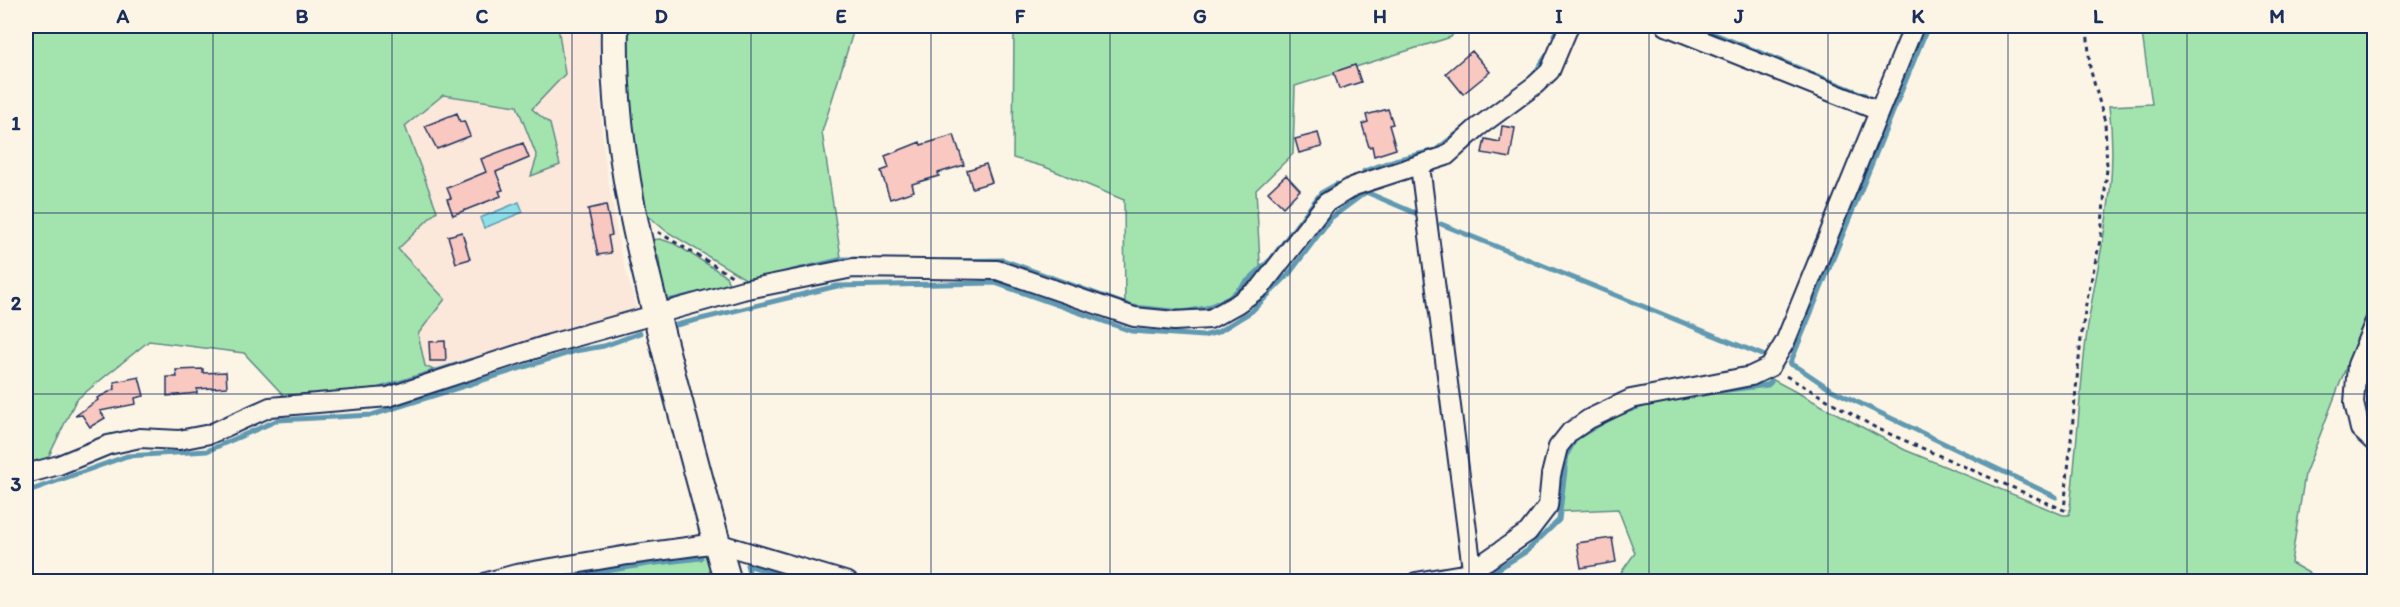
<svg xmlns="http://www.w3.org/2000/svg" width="2400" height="607" font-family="Itim,sans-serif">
	<rect width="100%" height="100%" fill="#fcf5e5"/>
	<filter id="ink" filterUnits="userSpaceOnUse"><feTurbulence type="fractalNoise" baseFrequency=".0167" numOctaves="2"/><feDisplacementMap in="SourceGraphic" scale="12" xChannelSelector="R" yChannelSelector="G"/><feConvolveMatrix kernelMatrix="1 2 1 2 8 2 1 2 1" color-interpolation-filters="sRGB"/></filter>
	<g filter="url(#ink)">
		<!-- built -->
		<path fill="#fbe8da" d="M558,26h41v60l5,69 16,95 18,63 -194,62 -19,-9 -27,-117 39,-38 -32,-85 38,-31 74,11 20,51 23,8 -10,-41 -18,-15 32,-35z"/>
		<!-- green -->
		<path fill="#a3e4ae" stroke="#5f8a86" stroke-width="1.5" d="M26,26h532l7,48 -33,35 18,15 10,41 -29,11 6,-19 -20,-51 -74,-11 -38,31 32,85 -39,38 47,50 -27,35 7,32 19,9 -58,17 -98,8 -44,-47 -95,-12 -73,59 -31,64 -19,5z
			M625,26h230l-33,106 20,132 -90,19 -86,-52 -27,-23 -15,-125z
			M1014,26h444l-7,11 -156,49 -2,68 -37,36 5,91 -53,32 -33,2 -50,-7 -1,-108 -79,-33 -32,-9z
			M2141,26h233v269l-69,179 -14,89 32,18h-708l20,-28 -17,-44 -67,3 10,-57 11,-18 76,-36 120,-24 137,73 158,65h6c8,-61 10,-122 18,-183 11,-80 33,-142 22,-226l43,-2z
			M660,239l15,5 51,32 5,14 -67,16 -5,-47 -8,-19z
			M707,554l8,28h-141l2,-10z"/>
		<!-- water -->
		<path fill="#8edfe8" stroke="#6099b1" stroke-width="1.5" d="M519,202l4,10 -39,16 -4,-10z"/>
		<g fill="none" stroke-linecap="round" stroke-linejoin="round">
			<!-- stream -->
			<path stroke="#6099b1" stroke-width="5" d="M1695,26l170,69
				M1928,26l-138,338 9,4 31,21 226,108
				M1554,35l4,-9
				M1535,73l12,-18
				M1364,171l31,-11 41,-10 27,-21
				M1441,224l324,132
				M942,261l61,-1 130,47 50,5 23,-4 23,-10 42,-39 50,-66 16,-9
				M785,273l58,-14h15
				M668,301l25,-6
				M676,325l161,-39 158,-3 136,48 72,5 15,-4 34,-21 37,-37 42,-56 35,-26 49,21
				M376,390l96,-30
				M1712,392l56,-7 3,-3
				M1619,414l25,-9
				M26,492l101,-36 80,-5 71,-31 94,-5 203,-64 29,-5 36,-13
				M747,565l56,17
				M747,565l5,17
				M1488,575l39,-24 32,-31 8,-66 9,-16 29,-17
				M540,582l108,-18 53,-6"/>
		</g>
		<!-- building -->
		<path fill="#f8c8c1" stroke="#1b2f5e" stroke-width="1.5" d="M1472,51l18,21 -27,22 -17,-21z
			M1355,65l6,17 -22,7 -5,-17z
			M1388,109l5,15 -4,1 7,24 -22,7 -2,-10 -3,1 -7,-23 6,-2 -2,-7z
			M457,113l3,9 4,-1 6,15 -33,13 -12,-23z
			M1502,126l13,2 -5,30 -28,-5 3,-14 15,3z
			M1318,133l4,14 -23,6 -4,-14z
			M954,135l10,30 -26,8 1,3 -27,8 2,7 -24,8 -9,-28 8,-3 -4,-12 35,-14 1,3z
			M523,143l6,15 -33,14 7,18 -4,1 2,5 -48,19 -6,-16 4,-1 -4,-10 39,-16 -5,-13z
			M986,164l6,18 -20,6 -5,-18z
			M1286,175l14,15 -17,17 -15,-15z
			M606,205l6,30 -4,1 3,17 -13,2 -10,-46z
			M462,232l8,27 -14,4 -8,-27z
			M445,341l1,20h-16l-1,-19z
			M203,369v4l23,-1 1,15 -30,2v4l-30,3v-19h10l-1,-7z
			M139,377l5,19 -9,2 1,6 -36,7 5,7 -15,9 -8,-12 -7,1 23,-16 -1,-2 18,-9 -1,-7z
			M1612,538l4,24 -35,6 -4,-25z"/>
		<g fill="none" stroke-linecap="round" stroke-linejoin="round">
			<defs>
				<path id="street" d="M1666,26l213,85
					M1420,166l52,403 4,13
					M2374,324l-17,41 -3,38 6,26 14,13
					M26,474l33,-9 49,-20 32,-7 39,2 31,-6 60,-27 118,-10 162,-53 193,-54 110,-22 144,2 137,47 40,4 36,-2 27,-15 24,-17 65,-84 28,-17 92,-30 31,-28 58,-43 15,-14 19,-45
					M487,582l29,-8 112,-19 89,-12 131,39
					M1416,582l47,-8 23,-13 42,-29 20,-26 3,-31 7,-28 12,-15 19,-13 42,-20 120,-23 19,-9 15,-25 129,-316"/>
				<path id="secondary" d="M615,26c-3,121 26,232 57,349 18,69 36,138 56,207"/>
			</defs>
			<!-- street casing -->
			<use href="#street" stroke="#1b2f5e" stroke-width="22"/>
			<!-- secondary casing -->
			<use href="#secondary" stroke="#1b2f5e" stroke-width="30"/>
			<!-- path -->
			<path stroke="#1b2f5e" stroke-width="3" stroke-dasharray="4.5 4.5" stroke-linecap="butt" d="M658,232l74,44
				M1786,376l90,52 188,82 17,-171 5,-35 15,-68 6,-68 -2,-46 -15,-54 -3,-42"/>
			<!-- street -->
			<use href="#street" stroke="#fcf5e5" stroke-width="18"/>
			<!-- secondary -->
			<use href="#secondary" stroke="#fcf5e5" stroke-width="26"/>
		</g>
	</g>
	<!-- grid -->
	<path fill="none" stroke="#1b2f5e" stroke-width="1.5" stroke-opacity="0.55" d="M213,26v556M392,26v556M572,26v556M751,26v556M931,26v556M1110,26v556M1290,26v556M1469,26v556M1649,26v556M1828,26v556M2008,26v556M2187,26v556M26,213h2348M26,394h2348"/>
	<!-- margin -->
	<rect width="2400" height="607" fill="none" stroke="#fcf5e5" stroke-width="66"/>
	<rect x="33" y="33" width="2334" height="541" fill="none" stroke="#1b2f5e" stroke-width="2"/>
	<g font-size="20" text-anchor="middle" font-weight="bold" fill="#1b2f5e">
		<text x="123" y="23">A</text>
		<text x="302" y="23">B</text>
		<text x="482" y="23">C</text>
		<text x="661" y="23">D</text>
		<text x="841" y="23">E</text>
		<text x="1020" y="23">F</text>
		<text x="1200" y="23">G</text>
		<text x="1380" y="23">H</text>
		<text x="1559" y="23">I</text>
		<text x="1739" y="23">J</text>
		<text x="1918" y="23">K</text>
		<text x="2098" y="23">L</text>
		<text x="2277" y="23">M</text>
		<text x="16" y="130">1</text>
		<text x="16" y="310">2</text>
		<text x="16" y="491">3</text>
	</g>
</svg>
